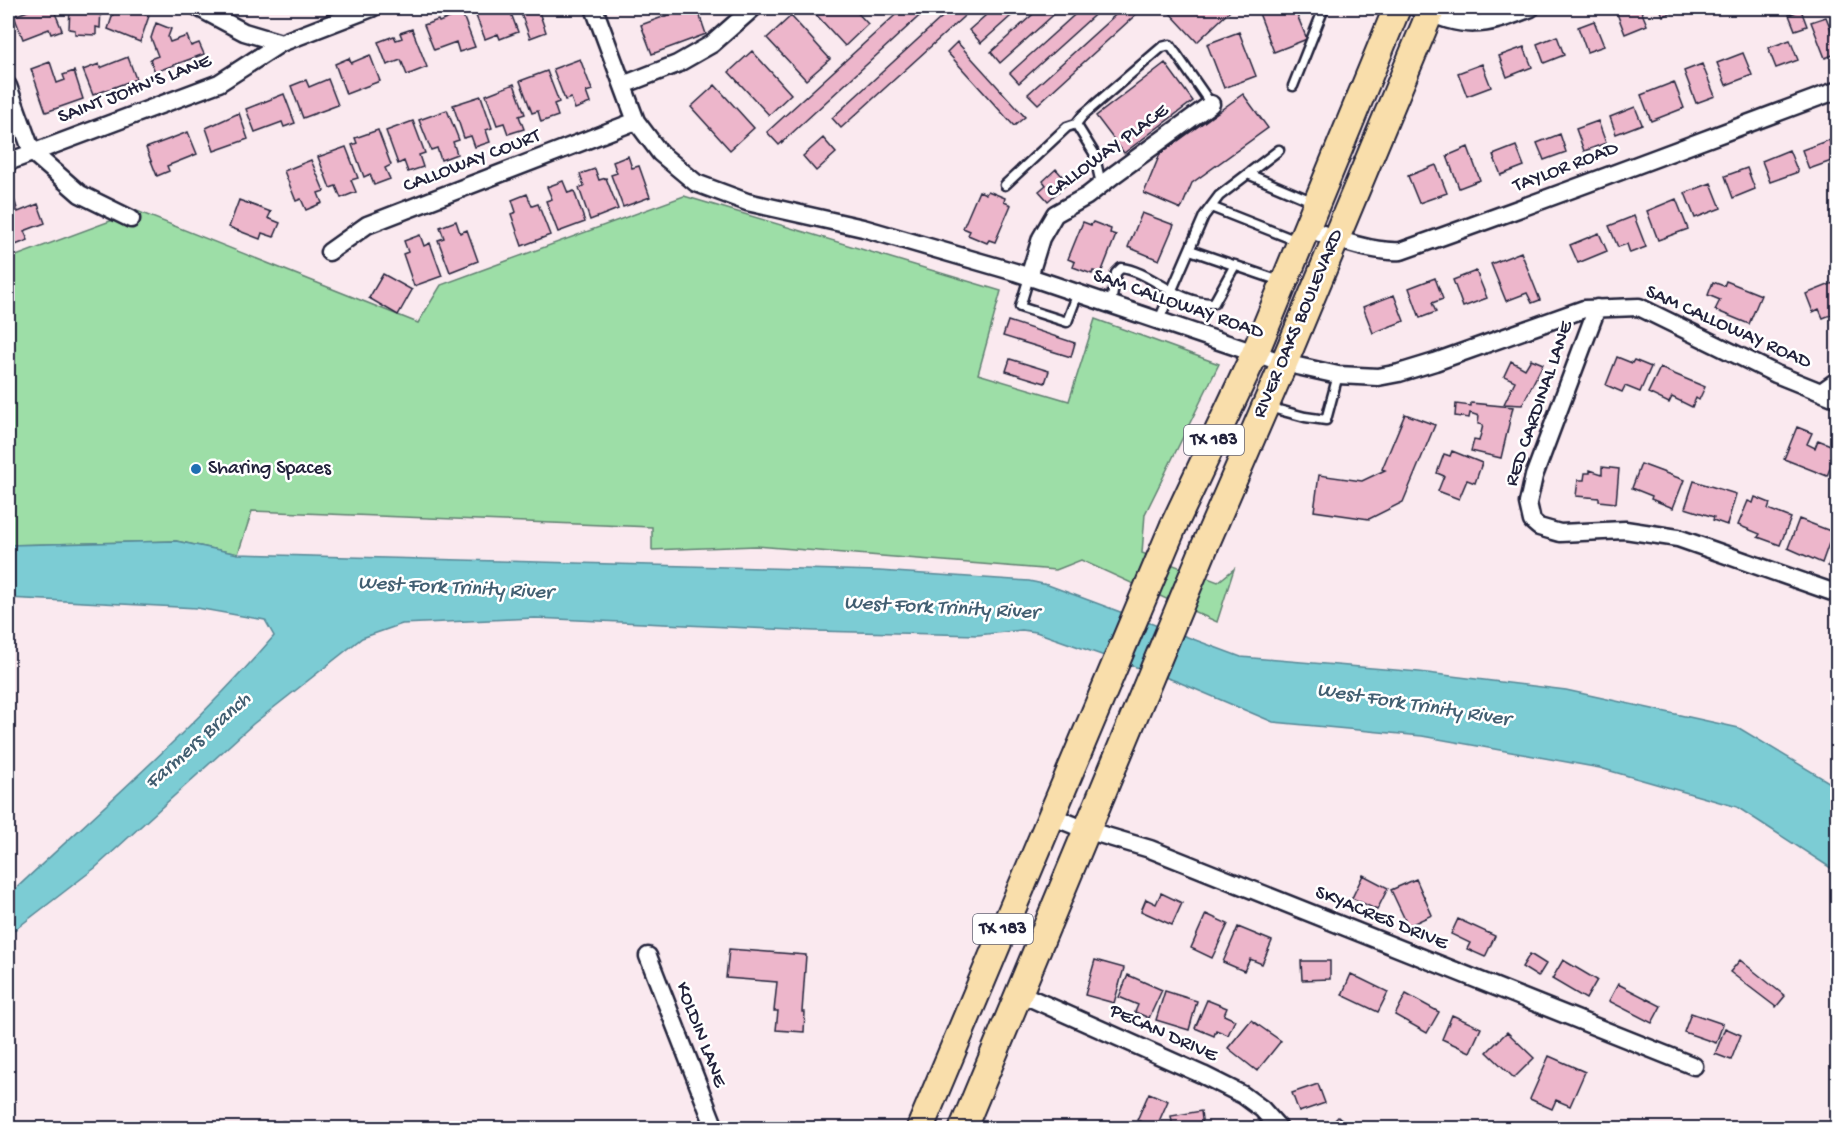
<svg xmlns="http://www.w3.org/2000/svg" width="1845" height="1136" font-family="'Gochi Hand',sans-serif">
	<rect width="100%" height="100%" fill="#fae9ef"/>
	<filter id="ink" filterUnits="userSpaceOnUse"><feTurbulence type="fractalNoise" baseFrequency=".0167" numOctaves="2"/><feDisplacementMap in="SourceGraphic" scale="12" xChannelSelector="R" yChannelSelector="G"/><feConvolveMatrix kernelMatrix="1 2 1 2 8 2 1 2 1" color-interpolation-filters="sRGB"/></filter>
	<g filter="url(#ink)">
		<!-- green -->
		<path fill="#9ddea7" stroke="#608071" stroke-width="1.5" d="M684,196l317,95 -23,83 91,27 26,-82 124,45 -74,150 -3,39 76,29 16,-13 -17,53 -136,-62 -25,10 -300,-24 -104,4v-23l-400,-16 -14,43 -62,-13 -168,4v-286l129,-48 281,112 23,-38z"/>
		<!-- water -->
		<path fill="#7bccd4" stroke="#578897" stroke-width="1.5" d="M176,541l62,13 641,17 150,10 19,4 193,72 178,15 147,18 173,38 98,59v85l-100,-65 -137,-39 -178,-32 -149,-14 -97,-41 -140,-49 -14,-2 -44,5 -163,-4 -280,-13 -133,6 -40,14 -109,86 -158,144 -87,67v-39c90,-85 185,-166 266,-260l-9,-16 -68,-12 -189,-10v-53z"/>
		<!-- building -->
		<path fill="#edb6cb" stroke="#22223b" stroke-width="1.5" d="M36,8h17l9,22 -11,4 -2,-5 -26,10 -9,-23z
			M70,8h31l-1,20 -4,-1v8l-21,-1v-4l-6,-1z
			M115,8h8l26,8 -9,26 -32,-13z
			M473,8h36l9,24 -18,7 -2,-5 -13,5z
			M519,8h23l-4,1 8,23 -16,6z
			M687,8h10l9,26 -54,20 -11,-29z
			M810,8h43l15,16 -23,22z
			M903,8h25l-149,137 -12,-13z
			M952,8h21l-132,120 -9,-10z
			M994,8h26l-39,35 -12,-13z
			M1040,8h21l-61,55 -9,-11z
			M1082,8h20l-83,75 -9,-10z
			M1123,8h20l-105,96 -10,-10z
			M1170,8h59l2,2 -34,32 -30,-32z
			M1257,8h37l13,31 -33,13z
			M1624,8h16l7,17 -22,9 -9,-23z
			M1660,8h24l-21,8z
			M1801,10l6,16 -12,4 -6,-15z
			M462,13l13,34 -16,5 -3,-10 -22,8 -10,-25 14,-5 1,2z
			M791,16l39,43 -24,21 -39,-42z
			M1826,17l12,30v6l-13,5 -14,-36z
			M1594,21l10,25 -17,6 -9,-25z
			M156,23l15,6 -3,8 2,5 17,-6 4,10 8,-3 5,11 -49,18 -5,-13 8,-3 -7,-18z
			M412,29l15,38 -20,8 -6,-15 -14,5 -9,-23 16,-6 2,4 6,-2 -2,-5z
			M1239,32l17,44 -32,12 -17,-44z
			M1557,36l7,19 -20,8 -7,-19z
			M1790,40l8,20 -22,8 -8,-20z
			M957,42l68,75 -11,9 -67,-74z
			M1524,47l8,20 -25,10 -8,-21z
			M752,51l39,43 -22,21 -40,-43z
			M1743,53l9,22 -26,10 -9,-22z
			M370,55l10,26 -34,13 -11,-30 14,-6 2,5z
			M128,57l8,22 -43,16 -10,-25 16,-6 1,4z
			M580,59l12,31 -6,2 4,11 -15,6 -4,-11 -6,2 -12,-31z
			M50,62l7,21 8,-3 -2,-5 11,-4 9,28 -37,13 -15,-43z
			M1165,63l28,38 -69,52 -28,-37z
			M1482,64l9,23 -24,9 -9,-23z
			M1702,64l13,32 -19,7 -12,-32z
			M547,71l12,31 -5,2 4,12 -17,6 -3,-11 -6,2 -12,-32z
			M328,79l10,26 -35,13 -12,-32 15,-6 3,7z
			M1674,82l10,26 -33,13 -10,-26z
			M514,84l11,30 -6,2 5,13 -16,5 -4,-11 -7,2 -11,-30z
			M715,85l39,43 -24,22 -39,-43z
			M284,94l11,29 -11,4 -2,-5 -27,10 -9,-23z
			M1243,94l25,34 -76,55 -11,26 -37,-16 16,-39z
			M481,96l11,32 -6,2 4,12 -15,5 -4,-11 -7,2 -11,-33z
			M1635,107l7,17 -26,10 -6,-17z
			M447,110l12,30 -6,2 4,12 -16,6 -4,-12 -6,2 -12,-30z
			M239,113l9,26 -34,12 -8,-23z
			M413,121l12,32 -6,2 4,12 -15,5 -4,-11 -6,3 -12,-33z
			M1598,121l8,22 -22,8 -8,-22z
			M378,130l13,35 -6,3 5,11 -16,6 -4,-11 -6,3 -12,-32 5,-2 -2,-5z
			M188,132l9,22 -30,12 2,5 -12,5 -11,-28z
			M1560,134l6,18 -22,8 -7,-17z
			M823,138l13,15 -20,18 -13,-15z
			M1829,140l8,19 -28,10 -7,-19z
			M1516,146l8,20 -23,9 -8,-20z
			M346,147l12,31 -7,2 5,12 -15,6 -5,-12 -6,2 -12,-31z
			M1468,147l12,33 -21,8 -12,-32z
			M1789,150l9,22 -28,10 -8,-21z
			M628,156l4,12 7,-2 11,31 -27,10 -12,-32 6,-2 -4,-11z
			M311,160l13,31 -6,2 4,10 -16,7 -5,-11 -5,2 -12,-30z
			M1436,165l11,28 -28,10 -11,-27z
			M1747,168l8,21 -22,9 -8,-22z
			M595,169l4,11 7,-2 12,31 -28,11 -11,-32 5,-2 -4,-12z
			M1056,169l12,14 -20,18 -9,-10 7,-6 -3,-4z
			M563,181l5,12 6,-2 11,31 -27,10 -12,-31 6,-2 -5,-12z
			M1711,183l10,25 -26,10 -10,-25z
			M979,191l7,3 2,-3 17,7 -1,4 7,3 -16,37 -6,-2 -2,3 -19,-8 2,-4 -7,-3z
			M527,194l5,12 6,-2 12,31 -28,11 -11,-32 5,-2 -4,-12z
			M14,199l4,13 20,-8 7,19 -21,8 4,9 -15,6 -5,-14v-30z
			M1676,199l12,30 -30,11 -11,-29z
			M239,200l32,12 -3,6 12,5 -6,14 -12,-4 -2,6 -31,-12z
			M1142,213l32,12 -15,35 -31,-13z
			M1634,216l12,31 -16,6 -3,-9 -9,3 -9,-21z
			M456,221l4,12 7,-3 11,31 -28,11 -12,-32 6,-2 -4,-11z
			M1083,222l8,3 2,-3 18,7 -1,4 6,2 -15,38 -8,-2 -1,3 -19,-7 2,-5 -7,-3z
			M1599,233l8,18 -29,12 -8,-18z
			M420,235l4,11 6,-3 12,33 -28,10 -11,-32 5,-2 -4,-11z
			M1521,252l19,48 -8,3 -5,-10 -21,8 -15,-37z
			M1476,271l11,27 -24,9 -10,-27z
			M383,274l29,16 -14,25 -29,-17z
			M1435,278l8,21 -11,4 4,9 -16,6 -11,-30z
			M1726,281l35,14 -12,29 -34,-14 5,-10 -12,-5 5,-13 11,4z
			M1838,281v31l-15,6 -4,-9 -6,3 -7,-18z
			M1394,295l10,26 -31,12 -10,-26z
			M1008,321l67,22 -4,14 -68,-21z
			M1617,357l15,6 2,-3 17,7 -11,25 -15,-6 -3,6 -16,-7z
			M1010,359l39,12 -4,12 -39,-12z
			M1531,359l12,5 -21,41 -18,-1 11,-23 -11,-5 7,-15 14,8z
			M1660,368l45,19 -6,13 -3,-2 -4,9 -20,-10 -3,6 -21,-10z
			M1471,403l42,4 -12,51 -30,-7 3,-11 5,1 4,-16 -5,-1 1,-8 -9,-3 -1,5 -14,-2 1,-12 15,2z
			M1405,414l30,11 -32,77 -34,17 -55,-8 5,-36 43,6 23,-11 -3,-1z
			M1797,427l15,6 -5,11 8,4 3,-8 20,8 -11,28 -43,-17z
			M1452,451l30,12 -7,20 -8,-3 -8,19 -21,-8 6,-15 -7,-3 7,-19 6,2z
			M1641,464l43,16 -11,28 -22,-9 1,-3 -20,-8z
			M1602,467l17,2 -3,34 -17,-2v-3l-23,-2 2,-16h6l1,-7h5v-3l12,4z
			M1694,481l42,13 -9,31 -14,-5 1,-3 -29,-9z
			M1755,497l15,6 -2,6 23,9 -11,27 -22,-8 2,-3 -22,-9 10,-24 5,2z
			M1799,519l34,13 -11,31 -34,-15z
			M1838,540v29l-10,-3z
			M1363,875l25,13 -11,22 -25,-12z
			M1416,879l16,36 -24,11 -17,-36z
			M1161,893l21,10 -10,22 -31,-14 5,-12 10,5z
			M1206,914l22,10 -16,34 -21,-10z
			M1458,919l37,17 -10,21 -18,-8 3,-6 -19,-9z
			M1238,927l34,14 -10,23 -12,-5 -6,12 -21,-9z
			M729,949l77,6 -4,57h3l-1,20 -28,-2 2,-19h-4l3,-29 -51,-4z
			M1530,954l16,10 -8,13 -16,-10z
			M1095,960l29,8 -10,35 -29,-8z
			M1563,960l34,20 -11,19 -34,-20z
			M1740,960l45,36 -9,11 -46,-35z
			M1301,961h29v18l-28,1z
			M1351,974l37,18 -10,20 -36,-17z
			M1128,975l34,15 -13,28 -14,-6 3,-7 -19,-8z
			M1618,984l43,22 -9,17 -43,-22z
			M1165,991l32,10 -8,29 -33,-10z
			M1406,994l33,18 -12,21 -32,-18z
			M1207,1000l20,8 -3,7 11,5 -7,15 -12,-5 -2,6 -19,-8z
			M1691,1013l32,11 -7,19 -32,-11z
			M1452,1015l29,13 -11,24 -28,-13z
			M1251,1020l30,21 -24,30 -29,-23z
			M1725,1028l16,7 -10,25 -16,-6z
			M1507,1032l27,26 -20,20 -27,-26z
			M1549,1056l36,16 -15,34 -14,-6 -4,9 -22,-10z
			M1318,1084l7,19 -26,9 -7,-19z
			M1149,1093l19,8 -12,27 -19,-8z
			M1201,1111l2,17h-30l-2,-12z
			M1338,1117l13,11h-24z"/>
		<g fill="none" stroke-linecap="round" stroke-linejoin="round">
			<defs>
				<path id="service" d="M1293,86l31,-78
					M1076,124l7,-9 79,-68 8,-2 41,59
					M1248,174l66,28
					M1005,185l62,-58 9,-3 18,29 7,31
					M1211,207l86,34
					M1190,250l93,32
					M1029,277l-9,30 47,15 11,-29
					M1111,304l5,-31 5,-5c30,3 55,36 93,35l21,-38
					M1159,320l45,-104 15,-20 60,-46
					M1268,407l37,10 21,3 12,-45
					M283,1127l6,1"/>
				<path id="minor" d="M199,8l45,24 37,11
					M594,8l42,113 24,32 36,30 51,19 116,26 152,44 269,91 54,12 40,2 21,-4 36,-11 149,-53 55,-2 137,67 62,25
					M1417,8c48,21 65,20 114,0
					M623,85l54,-21 35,-20 41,-36
					M8,86l24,66 48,42 51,25
					M8,162l211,-79 62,-40 91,-35
					M1307,228c27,11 65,25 94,23 146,-51 291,-107 437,-161
					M329,252l38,-27 269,-104
					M1029,277l12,-39 14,-24 32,-18 28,-22 96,-70
					M1597,308l-63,168 -6,27 4,18 7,6 21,6 65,-3 53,8 160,56
					M1821,392l17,-12
					M1051,816l35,14 64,19 544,217
					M648,956l67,172
					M1019,993l184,82 40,20 19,14 17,19"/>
				<path id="primary" d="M920,1128l253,-601 82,-174 142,-345
					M963,1128l244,-587 77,-178 148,-355"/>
			</defs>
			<!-- service casing -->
			<use href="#service" stroke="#22223b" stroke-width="13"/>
			<!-- minor casing -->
			<use href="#minor" stroke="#22223b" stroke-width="21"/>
			<!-- primary casing -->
			<use href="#primary" stroke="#22223b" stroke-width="30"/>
			<!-- service -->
			<use href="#service" stroke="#fff" stroke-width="8"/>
			<!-- minor -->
			<use href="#minor" stroke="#fff" stroke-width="16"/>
			<!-- primary -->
			<use href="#primary" stroke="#f9deab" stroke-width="26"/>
		</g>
	</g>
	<!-- markers -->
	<circle fill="#1f6fb2" stroke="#fff" stroke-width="2" cx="196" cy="469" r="6"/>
	<g text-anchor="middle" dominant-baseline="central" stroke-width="5" stroke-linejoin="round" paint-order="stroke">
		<!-- shield labels -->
		<g fill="#fff" stroke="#646476" stroke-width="1.5">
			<rect x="1184" y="425" width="60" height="30" rx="4.5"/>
			<rect x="973" y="914" width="60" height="30" rx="4.5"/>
		</g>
		<g font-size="18" font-weight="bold" fill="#22223b">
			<text x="1214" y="440">TX 183</text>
			<text x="1003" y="929">TX 183</text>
		</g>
		<!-- street labels -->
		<g font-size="20" fill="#22223b" stroke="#fff">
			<text transform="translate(135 90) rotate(-21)">SAINT JOHN'S LANE</text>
			<text transform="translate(1108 152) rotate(-36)">CALLOWAY PLACE</text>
			<text transform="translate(472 162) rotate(-21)">CALLOWAY COURT</text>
			<text transform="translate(1566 168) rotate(-21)">TAYLOR ROAD</text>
			<text transform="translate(1178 305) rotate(19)">SAM CALLOWAY ROAD</text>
			<text transform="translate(1299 324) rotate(-67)">RIVER OAKS BOULEVARD</text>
			<text transform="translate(1728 328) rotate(24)">SAM CALLOWAY ROAD</text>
			<text transform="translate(1540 404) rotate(-71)">RED CARDINAL LANE</text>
			<text transform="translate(1381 919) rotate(22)">SKYACRES DRIVE</text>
			<text transform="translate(1163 1034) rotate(24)">PECAN DRIVE</text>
			<text transform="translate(700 1035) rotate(69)">KOLDIN LANE</text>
		</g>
		<!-- poi labels -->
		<g font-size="20" fill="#22223b" stroke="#fff" text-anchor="start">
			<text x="208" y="469">Sharing Spaces</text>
		</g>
		<!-- water labels -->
		<g font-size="21" font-style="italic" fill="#415e71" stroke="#fff">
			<text transform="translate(455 589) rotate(3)">West Fork Trinity River</text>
			<text transform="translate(941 609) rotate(3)">West Fork Trinity River</text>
			<text transform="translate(1413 706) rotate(9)">West Fork Trinity River</text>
			<text transform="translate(199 742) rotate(-42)">Farmers Branch</text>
		</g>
	</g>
	<!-- margin -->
	<rect width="1845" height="1136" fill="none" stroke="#fff" stroke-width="30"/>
	<rect x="15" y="15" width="1815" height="1106" fill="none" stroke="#22223b" stroke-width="2" filter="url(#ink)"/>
</svg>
